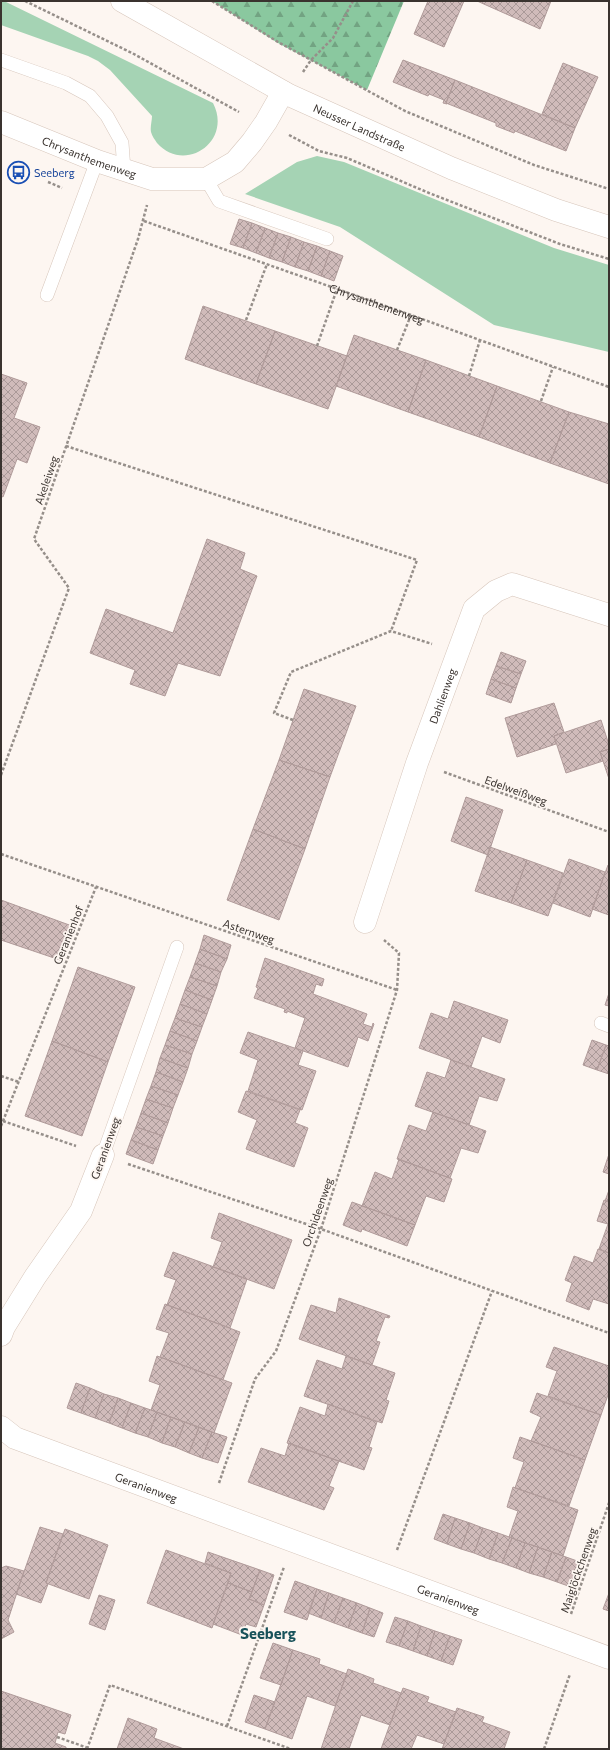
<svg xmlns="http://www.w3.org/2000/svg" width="610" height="1750" font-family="Commissioner,sans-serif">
	<defs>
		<pattern id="forest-firs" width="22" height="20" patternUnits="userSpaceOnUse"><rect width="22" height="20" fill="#8ac89f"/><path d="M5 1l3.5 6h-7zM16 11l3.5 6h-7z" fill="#72a382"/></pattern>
		<pattern id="building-cross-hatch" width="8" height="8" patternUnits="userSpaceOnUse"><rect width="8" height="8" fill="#d0bbba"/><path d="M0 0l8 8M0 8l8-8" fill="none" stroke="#aa9998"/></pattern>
	</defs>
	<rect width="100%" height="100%" fill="#fdf6f1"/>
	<!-- grass -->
	<path fill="#a5d3b4" d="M1,1h3l209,102c20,39 -29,71 -56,40 -2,-3 -5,-7 -6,-11 -1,-5 1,-11 1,-16l-42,-46 -12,-9 -10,-5 -87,-31z
		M317,156l27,6 210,86 55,17v87l-115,-27 -154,-98 -95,-33 52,-32z"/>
	<!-- forest -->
	<path fill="url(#forest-firs)" d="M212,1h192l-37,89 -89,-47z"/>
	<!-- building -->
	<path fill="url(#building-cross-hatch)" stroke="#b09b9a" d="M428,1h36l-20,46 -30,-13z
		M477,1h74l-11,28z
		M403,60l52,20 -9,23 1,1 -4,-1 1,-3 -15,-6 -1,2 -35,-14z
		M563,63l35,14 -23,51 -33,-14z
		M455,80l120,48 -9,23 -51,-20 -1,2 -18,-7v-3l-50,-20z
		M239,219l13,4 -9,25 -13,-4z
		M252,223l13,5 -9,25 -13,-5z
		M265,228l13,5 -9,25 -13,-5z
		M278,233l13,4 -9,25 -13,-4z
		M291,237l13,5 -9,25 -13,-5z
		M304,242l13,4 -9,25 -13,-4z
		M317,246l13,5 -9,25 -13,-5z
		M330,251l13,5 -9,25 -13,-5z
		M203,306l72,25 -19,53 -71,-25z
		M275,331l72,25 -19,53 -72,-25z
		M354,335l72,25 -18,52 -72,-26z
		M426,360l71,26 -18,51 -71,-25z
		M1,374l26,9 -13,35 26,9 -13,36 -10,-4 -14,38 -2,-1z
		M497,386l72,26 -19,51 -71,-26z
		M569,412l40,12v60l-59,-21z
		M207,539l38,14 -5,16 17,7 -37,100 -42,-13 -13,33 -35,-12 5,-14 -45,-17 16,-44 67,24z
		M501,652l25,9 -5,13 -25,-8z
		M496,666l25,8 -5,14 -25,-9z
		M491,679l25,9 -5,15 -25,-9z
		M304,689l52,17 -26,71 -51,-17z
		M554,703l10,29 -10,4 2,8 -39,13 -12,-39z
		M601,720l8,25v4l-9,3 3,9 -37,12 -12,-37z
		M609,749v30l-9,-27z
		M279,760l51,17 -25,72 -52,-20z
		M466,797l37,13 -15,45 -37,-14z
		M253,829l52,20 -26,71 -52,-20z
		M490,847l37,13 -16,43 -36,-12z
		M569,859l36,13 -15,45 -37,-14z
		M527,860l36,13 -15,43 -37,-13z
		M608,865l1,1v49l-17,-6z
		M1,900l71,26 -12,34 -59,-20z
		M204,935l27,10 -4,14 -27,-10z
		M200,949l27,10 -6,13 -26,-9z
		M265,958l59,21 -2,7 -6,-2 -3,10 54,20 -4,10 9,3 1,-4 1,1 -6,17 -10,-4 -10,30 -53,-19 10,-30 -18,-7v2l-3,-1 1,-3 -31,-11 4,-10 -2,-1z
		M195,963l26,9 -4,14 -27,-9z
		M78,967l57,20 -27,75 -56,-21z
		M190,977l27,9 -5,14 -27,-10z
		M185,990l27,10 -5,14 -27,-10z
		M609,993v13l-4,-1z
		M454,1001l54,19 -8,23 -18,-7 -11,31 -52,-19 12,-35 17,6z
		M180,1004l27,10 -5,13 -27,-9z
		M175,1018l27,9 -5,14 -27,-10z
		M170,1031l27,10 -5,13 -27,-9z
		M248,1032l55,19 -5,14 18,6 -14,39 -54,-19 10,-31 -18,-7z
		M592,1040l14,5 -9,25 -14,-5z
		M52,1041l56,21 -26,74 -57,-20z
		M165,1045l27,9 -4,14 -28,-10z
		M606,1045l3,1v28l-12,-4z
		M160,1058l28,10 -5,14 -27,-10z
		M451,1060l54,19 -8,22 -18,-5 -10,29 -54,-19 12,-34 18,6z
		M156,1072l27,10 -5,13 -27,-9z
		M151,1086l27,9 -5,13 -27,-9z
		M246,1091l54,19 -5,13 13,5 -14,39 -48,-18 11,-29 -19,-8z
		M146,1099l27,9 -5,15 -27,-10z
		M433,1112l53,19 -8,22 -17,-5 -11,30 -53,-19 12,-34 17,6z
		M141,1113l27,10 -5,13 -27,-9z
		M136,1127l27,9 -5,14 -27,-10z
		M131,1140l27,10 -5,14 -27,-10z
		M609,1154v20l-6,-2z
		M399,1159l53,20 -8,23 -18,-6 -11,29 -53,-19 13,-34 17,7z
		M609,1190v12l-4,-1z
		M604,1200l5,2v51l-10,-4 9,-25 -11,-3z
		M352,1202l63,23 -8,21 -45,-17 -1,3 -18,-7z
		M219,1213l73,27 -18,49 -61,-22 9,-25 -11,-4z
		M598,1249l11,4v51l-16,-5 -4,11 -23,-9 6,-18 -7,-3 9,-24 19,7z
		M173,1252l74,27 -17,49 -63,-23 9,-25 -12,-4z
		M339,1298l51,18 -1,2 -4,-1 -9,24 4,1 -8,23 -73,-26 12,-34 25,8z
		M165,1304l75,28 -17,48 -63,-23 9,-24 -13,-4z
		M554,1347l55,19v26l-8,23 -53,-19 9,-25 -11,-4z
		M157,1356l75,27 -18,50 -63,-23 9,-25 -11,-4z
		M346,1356l49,17 -9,27 3,1 -7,22 -78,-27 13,-36 25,9z
		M76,1383l14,5 -9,25 -14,-5z
		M90,1388l14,6 -9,24 -14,-5z
		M537,1393l64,22 -16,45 -54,-19 10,-24 -11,-5z
		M104,1394l14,4 -9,25 -14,-5z
		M118,1398l13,5 -9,25 -13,-5z
		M131,1403l14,5 -10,25 -13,-5z
		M328,1404l49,18 -8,25 3,1 -8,22 -77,-27 13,-36 25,9z
		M145,1408l12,4 -9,25 -13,-4z
		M157,1412l14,5 -9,26 -14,-6z
		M171,1417l14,5 -10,25 -13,-4z
		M185,1422l14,5 -10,26 -14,-6z
		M199,1427l13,5 -10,26 -13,-5z
		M212,1432l15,5 -9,26 -16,-5z
		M520,1437l65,23 -16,46 -54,-18 9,-26 -11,-4z
		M289,1443l50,18 -10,25 5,2 -10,22 -76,-28 13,-34 24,8z
		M513,1487l65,23 -15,46 -54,-19 9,-26 -11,-4z
		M443,1514l12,4 -8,26 -13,-5z
		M455,1518l15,5 -9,26 -14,-5z
		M470,1523l13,5 -9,25 -13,-4z
		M40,1527l23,7 -17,49 2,1 -7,19 -25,-9z
		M483,1528l15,5 -9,26 -15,-6z
		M65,1529l43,16 -19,54 -43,-16z
		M498,1533l14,5 -10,25 -13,-4z
		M512,1538l13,5 -9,25 -14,-5z
		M525,1543l13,4 -9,26 -13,-5z
		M538,1547l14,5 -9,25 -14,-4z
		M166,1550l65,23 -19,55 -65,-25z
		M208,1552l52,18 -8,22 -24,-9 3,-10 -26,-10z
		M552,1552l14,5 -9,25 -14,-5z
		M566,1557l14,5 -9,25 -14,-5z
		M6,1566l18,5 -16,49 6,12 -13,7v-71z
		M260,1570l14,5 -10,30 -15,-6z
		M295,1581l22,8 -10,31 -23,-8z
		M228,1583l24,9 -3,7 15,6 -8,22 -10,-3 -4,11 -29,-11z
		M317,1589l12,4 -8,25 -13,-5z
		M329,1593l14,5 -9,25 -13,-5z
		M609,1593v18l-6,-2z
		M99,1595l16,5 -10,30 -16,-6z
		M343,1598l14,5 -9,25 -14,-5z
		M357,1603l13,5 -8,25 -14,-5z
		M370,1608l13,5 -9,24 -12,-4z
		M395,1617l13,4 -9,25 -13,-4z
		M408,1621l13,5 -8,25 -14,-5z
		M421,1626l14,5 -8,25 -14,-5z
		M435,1631l15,5 -9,25 -14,-5z
		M450,1636l12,4 -9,25 -12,-4z
		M273,1643l20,7 -12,35 -21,-7z
		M293,1650l27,9 -1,5 28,10 -12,32 -28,-10 -15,43 -27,-10z
		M348,1669l26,10 -1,4 28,10 -11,32 -29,-10 -12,34h-28z
		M403,1688l26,9 -2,5 29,10 -12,32 -27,-9 -6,14h-30z
		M1,1691l70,24 -6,19 -7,-2 -3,11 11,4v2h-65z
		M254,1695l21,7 -10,27 -20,-7z
		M457,1708l27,9 -2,5 28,10 -6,17h-62z
		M128,1718l29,11 -3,9 30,11h-67z"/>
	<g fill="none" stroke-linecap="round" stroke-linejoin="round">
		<defs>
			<path id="service" d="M1,60l65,23 24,13 17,20 15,27 2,27
				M206,179l13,22 108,38
				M47,295l50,-134
				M601,1023l8,3
				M103,1155l74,-208"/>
			<g id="minor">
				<path id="s2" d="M1,122l96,39 55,18h54l29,-17 17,-20 14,-20 17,-30"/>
				<path id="s3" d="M365,922l52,-159 57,-154 22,-18 16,-7 97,31"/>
				<path d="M1,1335l3,-8 31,-50 46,-66 22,-56"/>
				<path id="s4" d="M1,1427l14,11 594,220"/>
			</g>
			<g id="secondary">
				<path id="s5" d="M122,1l167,94 162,73 105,42 53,17"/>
			</g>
		</defs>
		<!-- service casing -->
		<use href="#service" stroke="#d7c6bb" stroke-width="14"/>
		<!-- minor casing -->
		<use href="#minor" stroke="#d7c6bb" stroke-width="23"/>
		<!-- secondary casing -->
		<use href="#secondary" stroke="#d7c6bb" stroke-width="23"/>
		<!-- path -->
		<g stroke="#968f8a" stroke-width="2.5" stroke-dasharray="3 2" stroke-linecap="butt">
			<path d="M25,1l107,52 107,59"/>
			<path d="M212,1l66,41 127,69 129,54 75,24"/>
			<path d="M303,72l8,-12 22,-22 20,-37"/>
			<path d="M289,135l30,16 28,7 82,35 131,51 49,15"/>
			<path d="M48,182l14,6"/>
			<path id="s1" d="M144,221l267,94 198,72"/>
			<path d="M246,320l21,-56"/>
			<path d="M317,346l20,-57"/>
			<path d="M397,350l14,-35"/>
			<path d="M469,376l11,-36"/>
			<path d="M541,401l12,-34"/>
			<path d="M66,446l351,114 -26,71"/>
			<path d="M293,720l-19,-7 17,-41 100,-41 41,13"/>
			<path d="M444,772l165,60"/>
			<path d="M1,775l68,-187 -35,-49 104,-300 9,-34"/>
			<path d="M1,854l396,136"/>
			<path d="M1,1076l18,6"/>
			<path d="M3,1121l73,25"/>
			<path d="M1,1126l95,-239"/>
			<path d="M128,1164l193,65 288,104"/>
			<path d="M219,1483l36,-104 21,-28 45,-122 76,-239 2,-37 -15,-13"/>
			<path d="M397,1550l95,-259"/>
			<path d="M571,1614l38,-111"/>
			<path d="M227,1726l57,-159"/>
			<path d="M57,1737l31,11"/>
			<path d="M87,1749l23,-64 181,64"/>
			<path d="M544,1749l26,-75"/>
		</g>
		<!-- service -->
		<use href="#service" stroke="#fff" stroke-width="13"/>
		<!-- minor -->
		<use href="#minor" stroke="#fff" stroke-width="22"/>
		<!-- secondary -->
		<use href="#secondary" stroke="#fff" stroke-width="22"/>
	</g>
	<!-- icons -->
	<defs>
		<symbol id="bus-ring" viewBox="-11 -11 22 22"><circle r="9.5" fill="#fdf6f1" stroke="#1a4fb4" stroke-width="1.5"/><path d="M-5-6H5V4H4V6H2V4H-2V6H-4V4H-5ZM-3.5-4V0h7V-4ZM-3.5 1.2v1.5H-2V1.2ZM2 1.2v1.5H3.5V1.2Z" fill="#1a4fb4"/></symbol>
	</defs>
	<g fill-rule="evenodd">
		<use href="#bus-ring" x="6" y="160" width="25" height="25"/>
	</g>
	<g text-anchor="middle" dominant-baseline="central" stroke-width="3.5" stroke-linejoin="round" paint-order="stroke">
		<!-- street labels -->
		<g font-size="11" fill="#3a332f" stroke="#fdf6f1">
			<text stroke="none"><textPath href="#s5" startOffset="269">Neusser Landstraße</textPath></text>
			<text stroke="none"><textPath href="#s2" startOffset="95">Chrysanthemenweg</textPath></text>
			<text stroke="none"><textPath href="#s1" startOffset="247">Chrysanthemenweg</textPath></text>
			<text transform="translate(46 480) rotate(-71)">Akeleiweg</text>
			<text stroke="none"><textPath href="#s3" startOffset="239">Dahlienweg</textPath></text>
			<text transform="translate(516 790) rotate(20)">Edelweißweg</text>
			<text transform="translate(249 931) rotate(19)">Asternweg</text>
			<text transform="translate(68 935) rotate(-68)">Geranienhof</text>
			<text transform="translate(105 1148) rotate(-70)">Geranienweg</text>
			<text transform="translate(317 1212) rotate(-71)">Orchideenweg</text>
			<text stroke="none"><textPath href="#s4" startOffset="158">Geranienweg</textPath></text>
			<text transform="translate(578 1570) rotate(-71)">Maiglöckchenweg</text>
			<text stroke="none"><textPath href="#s4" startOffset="480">Geranienweg</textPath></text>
		</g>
		<!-- transit labels -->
		<g font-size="11" fill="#164399" stroke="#fdf6f1" text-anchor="start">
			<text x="34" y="172">Seeberg</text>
		</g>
		<!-- district labels -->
		<g font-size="15" font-weight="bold" fill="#18525a" stroke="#fdf6f1">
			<text x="268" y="1633">Seeberg</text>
		</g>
	</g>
	<!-- border -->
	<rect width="610" height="1750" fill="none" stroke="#3a332f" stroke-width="4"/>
</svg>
